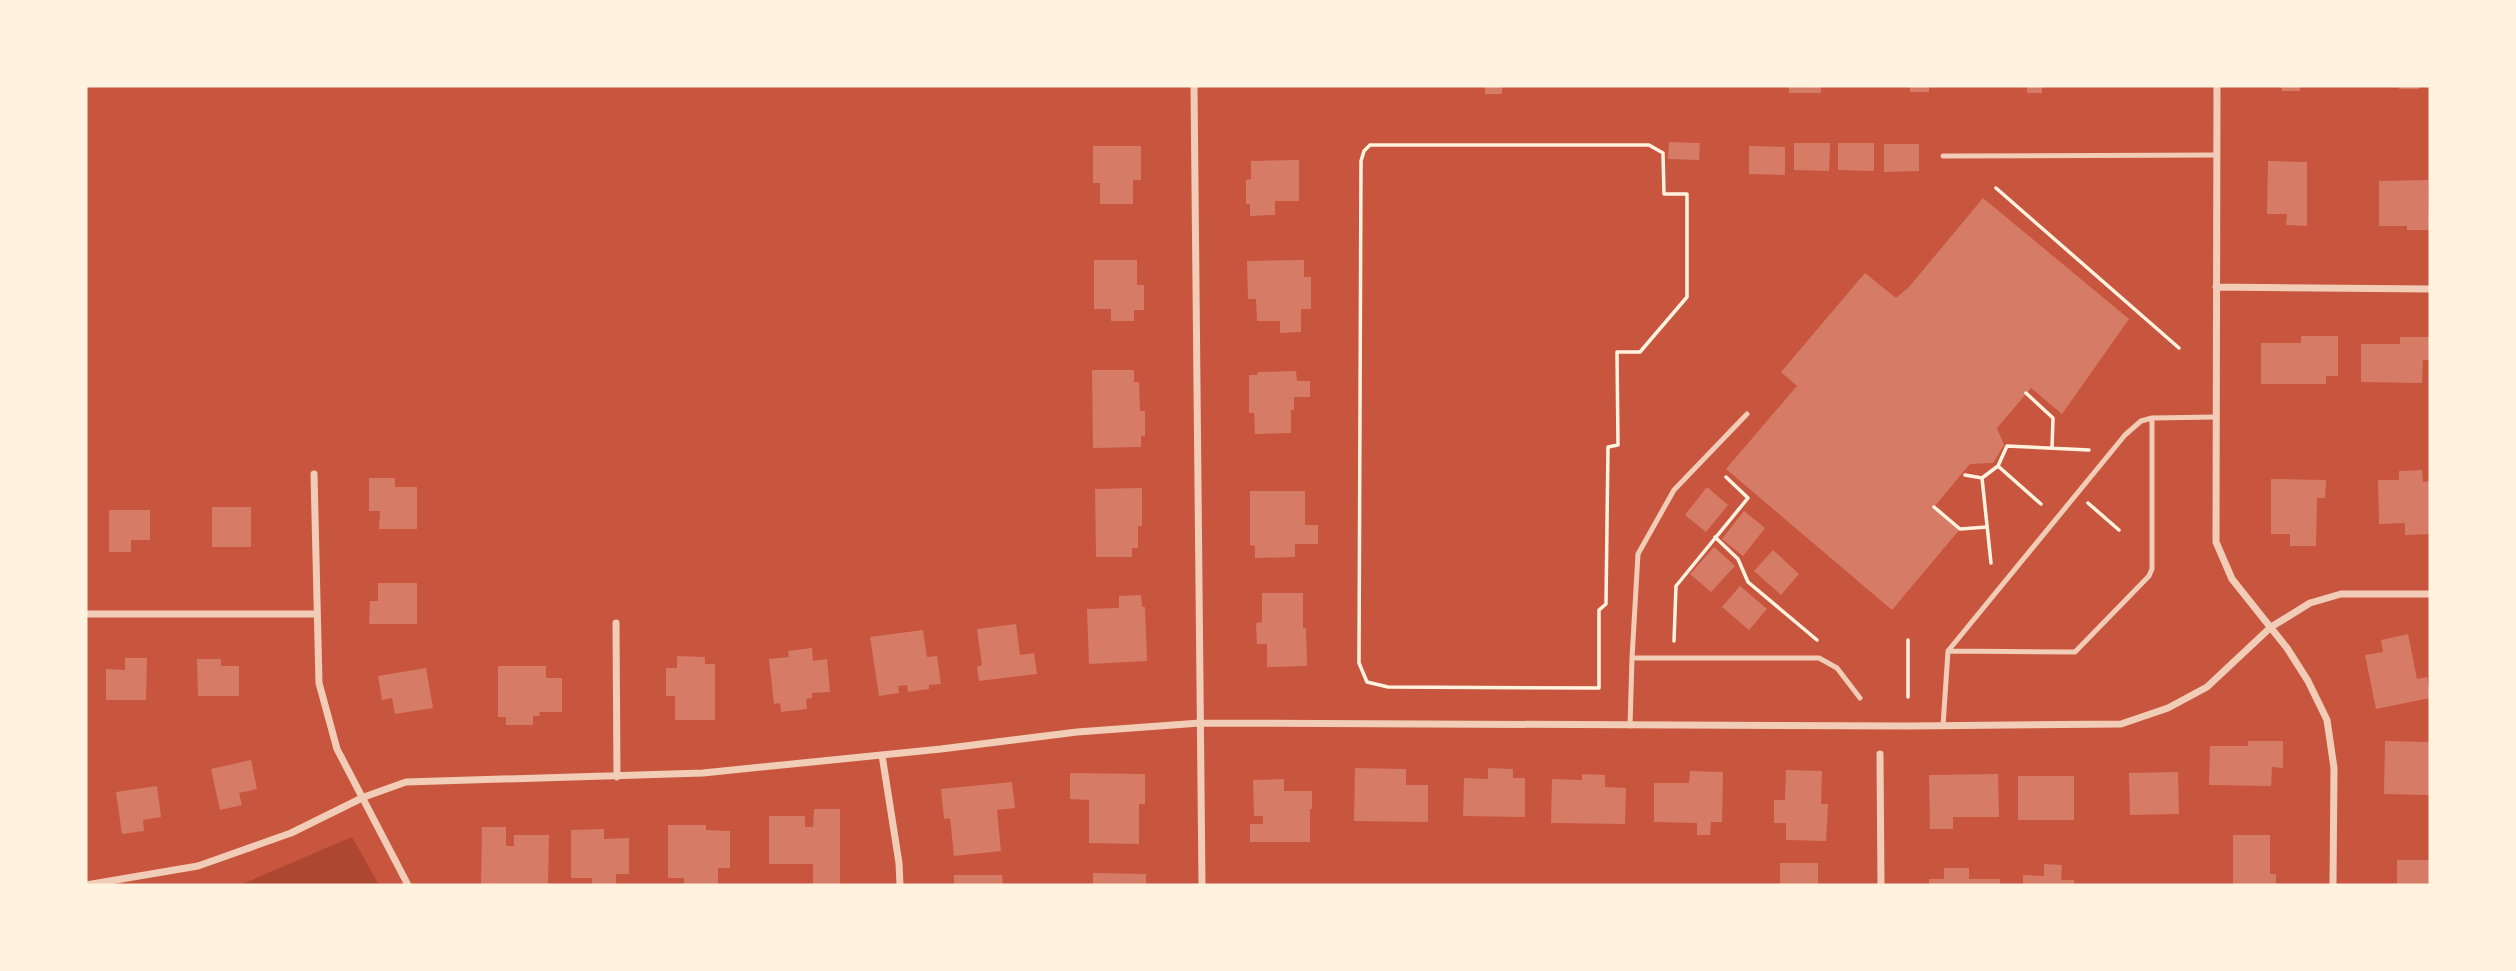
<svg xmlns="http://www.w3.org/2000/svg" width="2516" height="971" font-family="'Times New Roman',serif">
	<rect width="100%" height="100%" fill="#c8553d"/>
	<!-- green -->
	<path fill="#ae4732" d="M352,837l27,48h-139z"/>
	<!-- building -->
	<path fill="#d67c66" d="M1485,86h17v8h-17z
		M1789,86h32v7h-32z
		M1910,86h19v6h-19z
		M2027,86h15v7h-15z
		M2281,86h19v5h-18z
		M2399,86h20v3h-20z
		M1669,142l31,1 -1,17 -31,-1z
		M1794,143h36l-1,28 -35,-1z
		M1838,143h36v28l-36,-1z
		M1884,144h35v27l-35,1z
		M1093,146h48v34h-8v24h-33v-21h-7z
		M1749,146l36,1v28l-36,-1z
		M1299,160v41h-24v14l-25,1v-12h-4v-24l5,-1v-18z
		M2268,161l39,1v64l-21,-1 1,-11h-20z
		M2428,180l1,50h-22v-4h-28v-45z
		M1983,198l146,121 -67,95 -31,-26 -34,40 7,17 -11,18 -23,1 -36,43 26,22 -68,81 -166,-141 71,-83 -16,-14 84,-99 31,25 13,-11z
		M1094,260h43v25h7v25h-10v11h-23v-12h-17z
		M1304,260v17h7v32h-10v23l-21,1v-12h-23l-1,-22h-8l-1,-38z
		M2301,336h37v40h-12v8h-65v-41h40z
		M2400,337h30v23h-7l-1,23 -61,-1v-38h39z
		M1092,370h42v12h5l1,29h5v25h-4v11l-48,1z
		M1296,371l1,10h13v16h-16v13h-3v23l-36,1 -1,-21h-5v-38h8l1,-3z
		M2422,470l1,12 7,-1v53l-25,1v-12l-26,1 -1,-44h21v-9z
		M369,478h26v9h22v42h-38l1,-18h-11z
		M2271,479l55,1 -1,18h-8l-1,48h-26v-12h-19z
		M1707,487l21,18 -22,27 -21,-17z
		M1142,488v38h-4v22h-6v9h-36l-1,-68z
		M1250,491h55v34h13v19h-23v13l-40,1v-12l-5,-1z
		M212,507h39v40h-39z
		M109,510h41v30h-19v12h-22z
		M1744,511l21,17 -22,28 -21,-17z
		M1714,547l21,19 -24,26 -21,-18z
		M1773,550l26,24 -18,21 -27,-24z
		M378,583h39v41h-48l1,-23h8z
		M1740,586l27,23 -18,21 -27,-23z
		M1262,593h41v35h3l1,38 -40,1v-23h-10l-1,-21 6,-1z
		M1141,595l1,12h3l2,54 -58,3 -2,-55 32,-1v-12z
		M1016,624l4,31 14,-2 3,21 -58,7 -2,-14 5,-2 -5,-36z
		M923,630l4,27 10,-1 4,28 -12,1v4l-21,3 -1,-7 -9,1 1,7 -20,3 -9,-59z
		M2408,634l9,45 10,-2 3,21 -54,11 -11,-54 18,-3 -2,-12z
		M812,648l1,13 14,-2 3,33 -18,1v5l-6,1 1,10 -26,3 -1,-9 -6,1 -5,-45 20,-2 -1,-6z
		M677,656l28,1v7h10v56h-40v-24h-9v-28h11z
		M125,658h22l-1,42h-40v-31l19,1z
		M197,659h24v7h18v30h-41z
		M498,666h48v12h16v34h-23l1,4h-7v9h-27v-8h-8z
		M426,668l7,40 -38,6 -3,-16 -10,2 -4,-24z
		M2248,741h35v27l-11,-1 -1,19 -62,-1 1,-39h38z
		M2385,741l45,1 -1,53 -45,-1z
		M251,760l6,29 -18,4 3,12 -22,5 -9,-41z
		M1355,768l51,1v16h22v37l-74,-1z
		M1488,768l25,1v9h12v39l-62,-1 1,-38 24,1z
		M1786,770l36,1 -1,33h7l-2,37 -40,-1v-17h-12v-23h11z
		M1690,771l33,1 -1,50h-11l-1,13h-13v-12l-43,-1v-39h35z
		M2178,772l1,42 -49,1 -1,-42z
		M1070,773l75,1v30h-6v40l-50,-1v-43l-19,-1z
		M1582,774l23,1v12l21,1 -1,36 -74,-1 1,-44 30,1z
		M1998,774l1,43h-46v12h-23l-1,-54z
		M2018,776h56v44h-56z
		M1284,779v12h28v18h-2v33h-60v-18h13v-8h-9l-1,-36z
		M1012,782l3,26 -18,2 4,41 -47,5 -4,-38 -6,1 -3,-30z
		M157,786l4,31 -18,3 1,11 -22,3 -6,-42z
		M814,809h26v76h-27v-21h-44v-48h36v11h8z
		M668,825h38v5l24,1v37h-12v16h-34v-6h-16z
		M482,827h24v19h8v-11h35l-1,50h-67z
		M604,829v10l25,-1v36h-13v10h-24v-6h-21v-48z
		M2233,835h37v39h6v11h-43z
		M2397,860h33v25h-33z
		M1780,863h38v22h-38z
		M2044,864l18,1 -1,15h13v5h-51v-10l21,1z
		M1944,868h25v11h31v6h-71v-6h15z
		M1093,873l53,1v11h-53z
		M954,875h48l1,10h-49z"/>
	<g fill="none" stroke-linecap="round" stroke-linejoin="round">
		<!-- path -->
		<path stroke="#fff3e0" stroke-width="3.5" d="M1370,145h279l14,8 1,41h23v103l-47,55h-23l1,93 -10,2 -2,157 -7,6v78l-211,-1 -21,-5 -8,-19 2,-502 3,-10z
			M1996,188l183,160
			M2026,393l27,25 -1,30
			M1998,466l43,38
			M1965,475l17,3 16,-12 9,-20 82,4
			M1982,478l9,85
			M2088,503l31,27
			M1934,507l26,22 27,-2
			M1715,537l23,22 10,23 69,58
			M1674,641l2,-55 72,-88 -22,-21
			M1908,697v-57"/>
		<!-- service -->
		<path stroke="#f1ccb7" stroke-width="5" d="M1943,156l273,-1
			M1948,651l127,1 74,-76 3,-7v-151
			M1632,658l6,-104 36,-64 73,-76
			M1630,726l2,-68h187l18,10 23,30
			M1943,726l5,-75 177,-216 16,-14 11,-3 64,-1"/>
		<!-- minor -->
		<path stroke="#f1ccb7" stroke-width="7" d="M1194,86l8,799
			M2217,86l-1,456 16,37 55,69 21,33 19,39 7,48 -1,117
			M2216,287l214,2
			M314,474l5,209 18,66 71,136
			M86,614h231
			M616,623l1,154
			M1880,754l1,131
			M882,755l17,108 1,22
			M86,885l112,-19 93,-33 73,-36 42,-15 297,-9 238,-24 136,-17 123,-9 710,3 211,-2 47,-16 39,-21 64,-60 39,-24 31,-9h89"/>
	</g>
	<!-- border -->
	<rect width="2516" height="971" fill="none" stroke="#fff3e0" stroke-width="175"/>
</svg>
